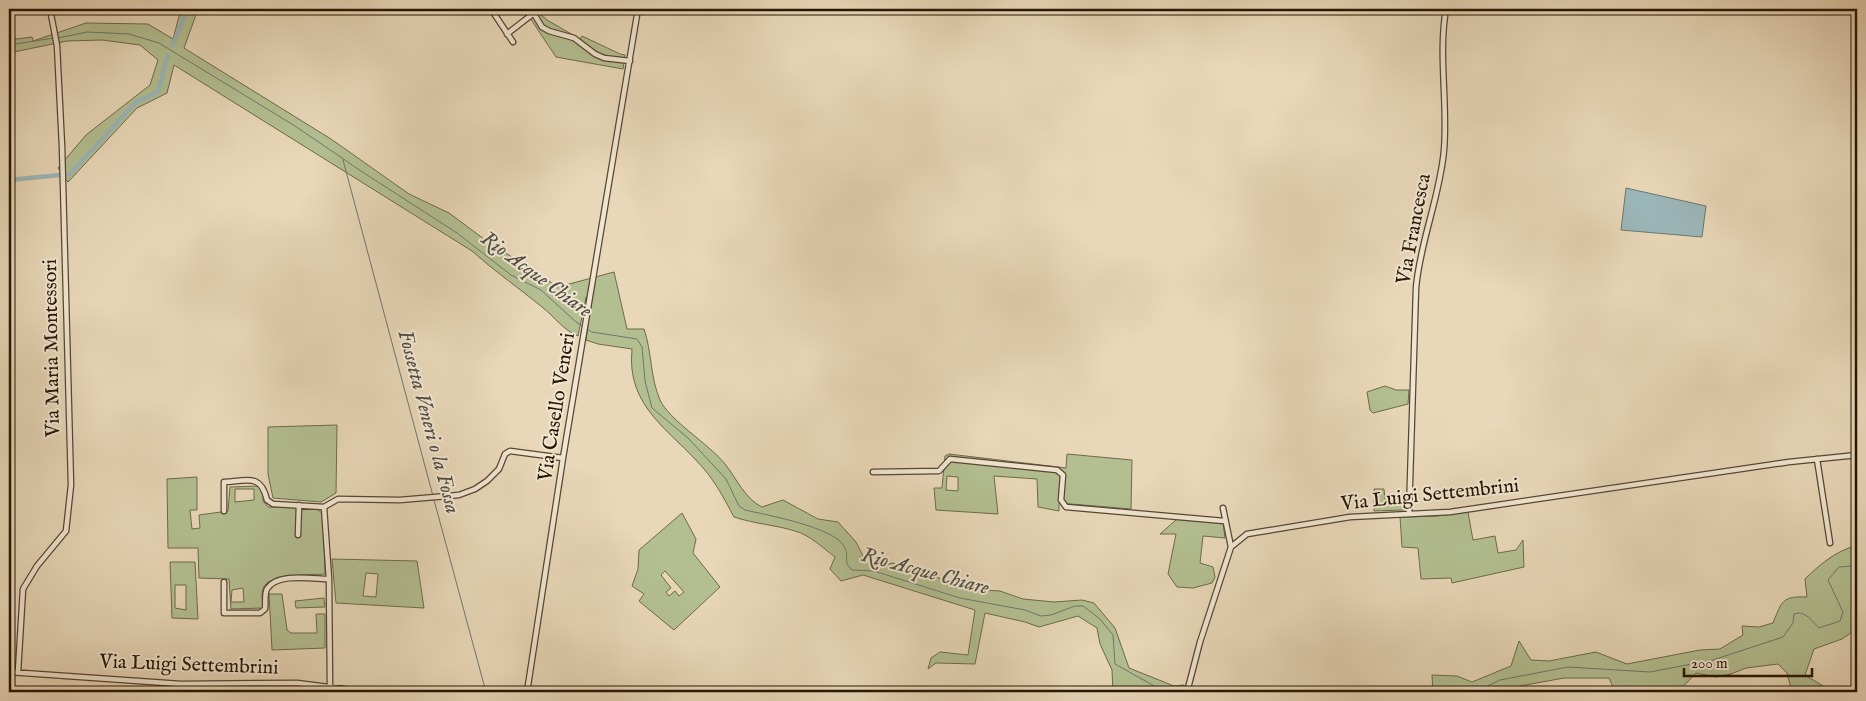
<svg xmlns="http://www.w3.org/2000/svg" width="1866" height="701" font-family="'IM FELL English',serif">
	<rect width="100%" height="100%" fill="#e8d7b8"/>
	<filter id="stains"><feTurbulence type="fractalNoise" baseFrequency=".004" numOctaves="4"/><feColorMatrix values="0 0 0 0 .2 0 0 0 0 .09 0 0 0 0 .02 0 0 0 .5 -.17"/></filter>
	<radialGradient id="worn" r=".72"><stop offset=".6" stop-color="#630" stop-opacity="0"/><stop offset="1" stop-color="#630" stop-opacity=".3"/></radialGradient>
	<!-- green -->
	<path fill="#b3bf91" stroke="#6d6a4a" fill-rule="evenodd" d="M181,9h17l-14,39 147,91 78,55 40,19 35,26 74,48 56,-15 13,57h17c8,23 6,48 16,71 9,20 49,44 65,64 12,15 20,35 37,43l21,-7 35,19 20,3 18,20 8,16 13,9 16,-4 25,11 32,6 34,10 16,1 23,8 31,3 28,-2 12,3 21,25 14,40 45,18 10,-1v7h-71l-1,-22 -12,-26 -3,-16 -19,-12 -39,11 -14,-5 -40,-9 -10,51 -39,-1 -8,6 3,-11 9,-6 28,3 7,-45 -112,-35 -22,6 -11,-12 5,-12c-12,-9 -25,-22 -40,-26 -19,-6 -40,-7 -61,-14 -9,-17 -18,-34 -30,-48 -33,-39 -78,-61 -72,-120l-34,-5 -12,-4 6,-44 -6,1 -8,39c-15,-6 -23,-19 -36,-29 -23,-19 -48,-36 -70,-56l-298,-186 -7,28 -30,15 -69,74 -10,-14 28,-33 64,-50 8,-25 -18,-15 -38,-5 -35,1 -58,12v-13l23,-3 1,4 53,-18 62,1 25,15z
		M526,9h8l13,11 33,19 2,-3 38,18 5,1 -2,14 -67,-12 -28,-42 2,-1z
		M1385,386l11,4h13l-1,14 -35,9 -3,-3 -3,-18z
		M337,425l-1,68 -15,9 -48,-4 -5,-24v-47z
		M949,454l117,14 1,-14 65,6 -1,49 -72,-6v8l-21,-4 -1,-28 -43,-3 4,38 -62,-4 -2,-22h8l3,-32zM947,476l11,1v14l-12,-1z
		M197,477v33h-7l2,19 8,-1 -1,-13 29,-4 2,-24 30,-1 3,3v12l5,6h46l9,7 2,60c-13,1 -58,-1 -62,15 -2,5 0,14 0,19l-32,1 -2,-30 -30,-1 -1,-30h-30l-1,-69zM235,489h19v11l-19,2zM243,588l1,14h-13l1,-12z
		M1374,489h10l1,11h19v10l-30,1z
		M1468,512l5,28 22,-4 3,17 18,-3 7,-10 1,27 -72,16 -1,-5 -30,1 -3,-31 -16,-1 -2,-30 37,-1z
		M682,513l14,26 -3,14 27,34 -46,43 -34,-28 -1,-1 5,-7 -12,-8 6,-17 1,-19zM665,571l19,21 -5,4 -4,-5 -6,5 -3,-4 5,-4 -10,-13z
		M1177,519l46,3 2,16 -22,-2 -3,27 13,4 2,10 -3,6 -19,5 -16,-1 -9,-13 8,-40h-16z
		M1855,546l2,4v79l-15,10 -28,10 -9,26 28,17h-41l-5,-19 -9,-9 -32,4 -15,6 -15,3 -20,-4 -18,19h-45l-20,-5 -4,-9h-45l-77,14h-54l-1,-17 25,1 15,6 39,-16 8,-25 12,19 18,1 47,-9 31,12 73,-14 20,-1 23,-14 -1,-9 17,1 14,-4c9,-22 9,-27 34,-26l-2,-18c14,-14 31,-28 50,-33z
		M332,559l85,2 7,47 -88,-5zM366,573l12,1 -2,23 -13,-1z
		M170,562h25l3,57 -26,-1zM175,585h11v25l-11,-2z
		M269,594h13l5,36 4,3h26l-1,-19h9v34l-53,2z
		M324,598l1,9 -29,1 -1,-7z"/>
	<!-- water -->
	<path fill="#9bb7b9" stroke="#6d7771" d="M1626,188l80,18 -4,31 -81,-7z"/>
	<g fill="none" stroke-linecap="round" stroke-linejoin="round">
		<!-- stream -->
		<path stroke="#6d7771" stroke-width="1" d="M58,38l29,-6 42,2 30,9 136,83 66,45 96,62 54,42 30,15 35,32 16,10 45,7 5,8 3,34 7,27 36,30 38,41 13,27 6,4c22,5 88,17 99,36 4,7 2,11 3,18l5,6 22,1 86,27 65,12 16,6 10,-1 24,-9h8l17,13 13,16 2,29 50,28
			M9,45l45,-7
			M343,160l90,336
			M434,500l52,192
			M1446,692l6,-5 21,5
			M1475,692l25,-12 68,-13 82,5 63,-12 70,-23 10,-14 1,-9c11,-4 18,7 25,14l21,-7 3,-9 -15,-32 11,-13 14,-1 4,5"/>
		<!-- canal -->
		<path stroke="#9bb7b9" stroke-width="4.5" d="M173,45l14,-36
			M9,180l61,-6 66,-72 22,-10 10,-37"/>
		<defs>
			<path id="minor" d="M491,9l22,33
				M531,9l11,18 7,4 25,7 21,16 9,4 26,3
				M593,9l4,2
				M507,34l27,-21
				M1817,459l13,84
				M873,472l66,-1 11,-12 107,11 6,5 -2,25 5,7 158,14
				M1223,508l8,39
				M224,511v-29c23,-1 37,-9 43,18l6,4 51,3
				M1409,514l7,-226c4,-47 24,-91 28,-138 4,-47 -6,-95 2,-141
				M298,535l1,-30
				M224,582v31h36l5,-4c1,-6 -1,-14 2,-20 10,-17 46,-10 62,-10
				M9,672l172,12 116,-1 71,9
				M18,672l5,-83 14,-23 29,-35 5,-46 -9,-339 -5,-100 -7,-37
				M330,687l-1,-108 -5,-72 14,-8 62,1 59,-5 16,-6 12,-8 12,-12 6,-15 5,-3 53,7
				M527,692l36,-234 75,-449
				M1187,692l13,-50 31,-95 16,-13 103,-17 100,-5 339,-50 68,-7"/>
		</defs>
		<!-- minor casing -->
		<use href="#minor" stroke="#574631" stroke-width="7"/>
		<!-- minor -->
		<use href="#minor" stroke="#f0e5d1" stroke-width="4.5"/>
	</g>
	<g text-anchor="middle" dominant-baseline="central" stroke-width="4" stroke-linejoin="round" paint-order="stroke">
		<!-- street labels -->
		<g font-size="20" fill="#271604" stroke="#f0e5d1">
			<text transform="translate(1414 229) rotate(-79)">Via Francesca</text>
			<text transform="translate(52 348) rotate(-91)">Via Maria Montessori</text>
			<text transform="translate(557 407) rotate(-81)">Via Casello Veneri</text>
			<text transform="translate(1430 495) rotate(-6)">Via Luigi Settembrini</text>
			<text transform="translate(189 665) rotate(2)">Via Luigi Settembrini</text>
		</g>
		<!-- water labels -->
		<g font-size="21" font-style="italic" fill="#504e43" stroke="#f0e5d1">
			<text transform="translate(536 275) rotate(36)">Rio Acque Chiare</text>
			<text transform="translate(428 422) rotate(75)">Fossetta Veneri o la Fossa</text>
			<text transform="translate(925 572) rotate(15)">Rio Acque Chiare</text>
		</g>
	</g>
	<!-- margin -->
	<rect width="1866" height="701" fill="none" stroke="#e8d7b8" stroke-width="30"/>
	<rect x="10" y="10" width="1846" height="681" fill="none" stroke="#271604" stroke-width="2.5"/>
	<rect x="15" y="15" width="1836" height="671" fill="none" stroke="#271604"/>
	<!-- scale -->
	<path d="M1684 668v8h128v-8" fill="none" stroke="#271604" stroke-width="2.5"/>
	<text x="1691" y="668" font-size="15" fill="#271604" stroke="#f0e5d1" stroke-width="4" paint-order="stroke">200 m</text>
	<rect width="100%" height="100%" filter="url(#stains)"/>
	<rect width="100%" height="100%" fill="url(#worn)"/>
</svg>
